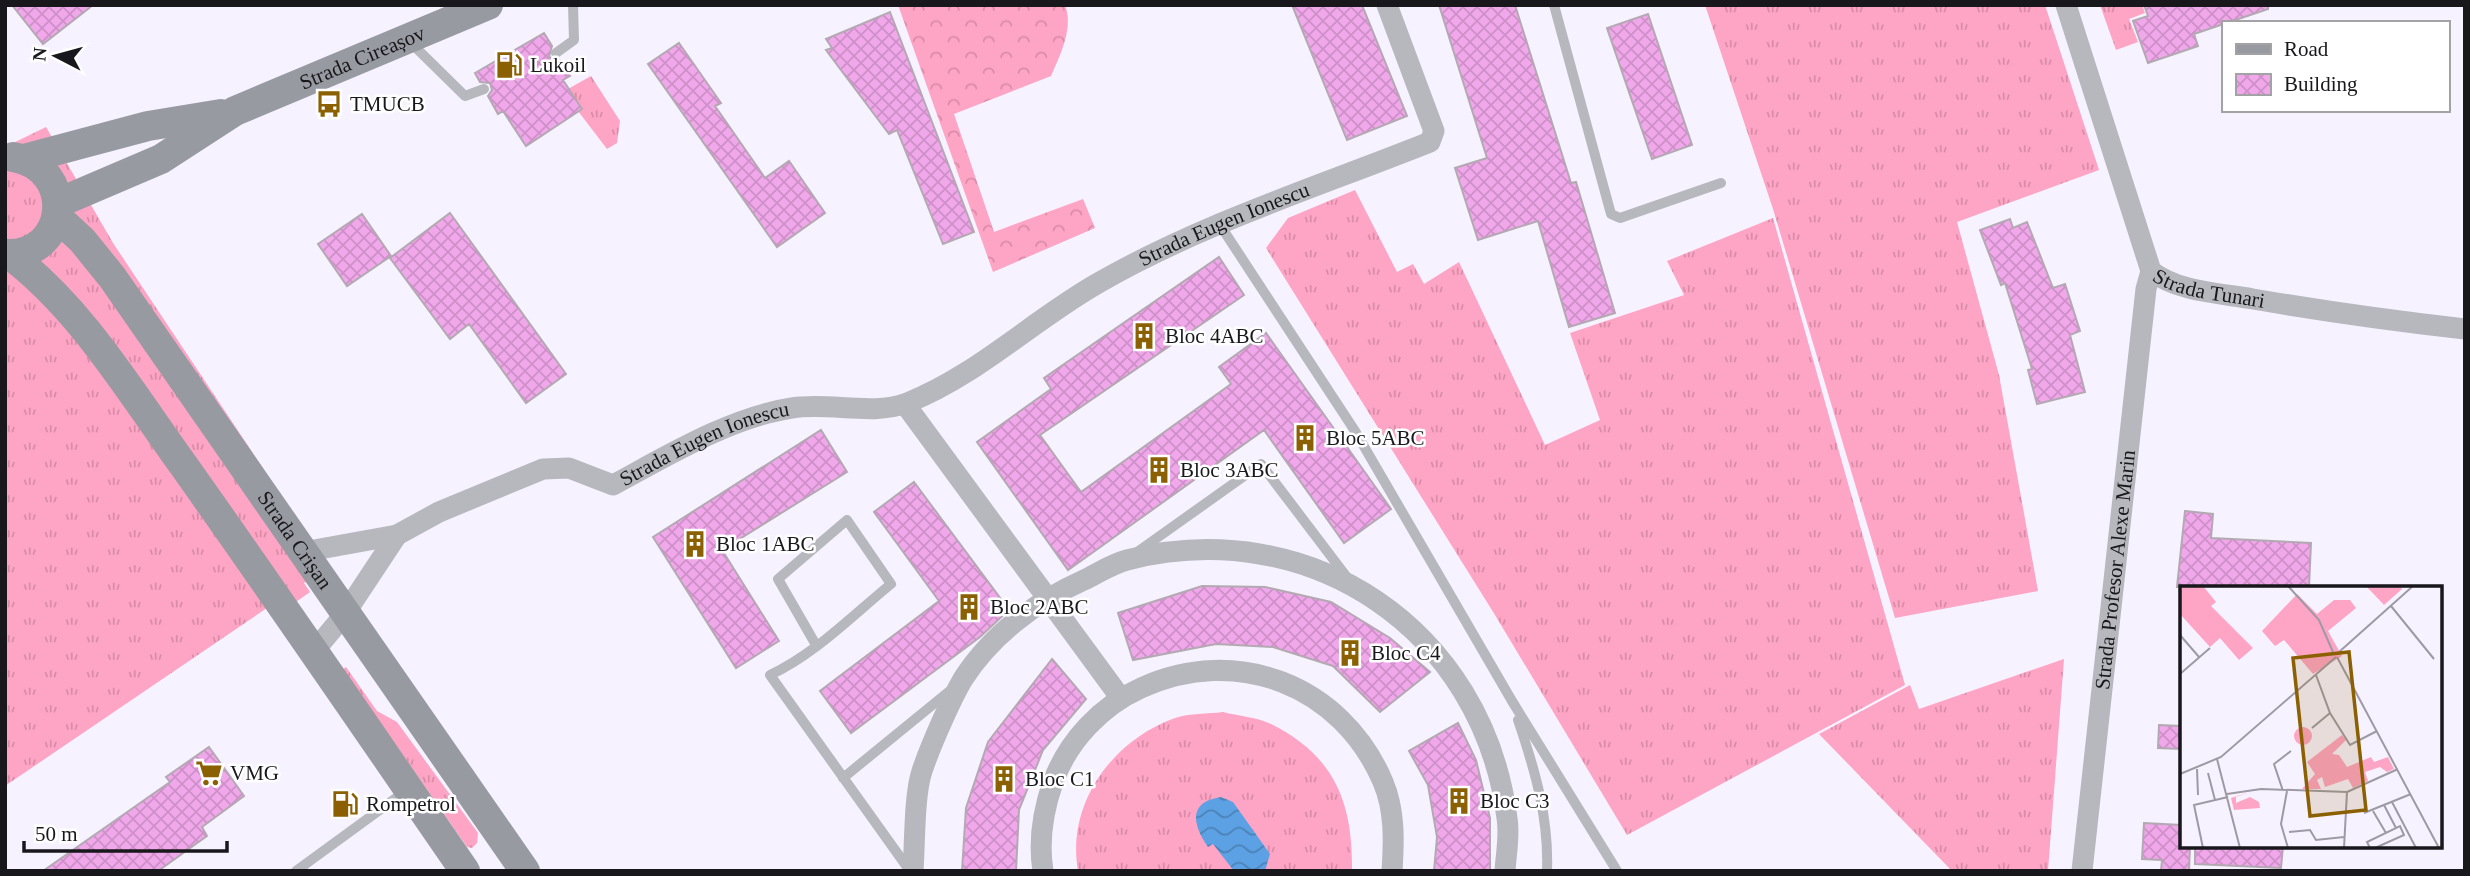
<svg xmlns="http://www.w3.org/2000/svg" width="2470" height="876" font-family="'Times New Roman',serif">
	<defs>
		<pattern id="grass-tufts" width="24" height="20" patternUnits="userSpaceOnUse" patternTransform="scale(1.75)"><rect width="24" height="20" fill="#fea4c4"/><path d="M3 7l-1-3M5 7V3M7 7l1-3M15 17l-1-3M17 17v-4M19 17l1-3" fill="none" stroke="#d98ca8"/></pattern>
		<pattern id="forest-crowns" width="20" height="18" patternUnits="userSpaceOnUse" patternTransform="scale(1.75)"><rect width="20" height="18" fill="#fea4c4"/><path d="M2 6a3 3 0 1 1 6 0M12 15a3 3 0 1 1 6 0" fill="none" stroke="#d98ca8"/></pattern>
		<pattern id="water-waves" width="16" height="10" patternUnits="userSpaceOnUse" patternTransform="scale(1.75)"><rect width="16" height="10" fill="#5ca1e3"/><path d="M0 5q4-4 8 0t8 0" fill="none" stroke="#4b82b7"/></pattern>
		<pattern id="building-cross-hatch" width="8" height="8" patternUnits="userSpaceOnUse" patternTransform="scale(1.75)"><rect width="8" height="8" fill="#f1a8ea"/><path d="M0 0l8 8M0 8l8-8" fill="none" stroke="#ce90c8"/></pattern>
	</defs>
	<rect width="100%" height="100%" fill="#f7f2ff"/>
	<!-- grass -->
	<path fill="url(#grass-tufts)" d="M1705,5h340l54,165 -142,52 42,153 39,216 -143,27 -122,-409z
		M2100,5h42l3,8 -16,6 9,23 -22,8z
		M591,76l29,45 -3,22 -10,6 -29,-38 -10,-22z
		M46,127l67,116 215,323 -24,17 6,9 -17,12 -7,-9 -281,191v-639z
		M1355,190l42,82 16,-8 11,20 35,-22 86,183 55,-25 -30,-87 114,-38 -17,-34 106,-43 132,467 -278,150 -132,-220 -229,-367 22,-30z
		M2064,659l-16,212h-96l-133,-137 91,-49 9,24z
		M346,667l31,44 20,11 81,111 -1,10 -5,5 -5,-1 -124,-178z
		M1223,712c15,4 34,5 48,12 64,32 82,79 81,147h-274c-12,-68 35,-131 97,-153 14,-5 33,-4 48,-6z"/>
	<!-- forest -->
	<path fill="url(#forest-crowns)" d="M898,5h167c9,23 -5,50 -14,71l-97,38 40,118 89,-33 12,29 -102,44z"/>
	<!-- water -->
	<path fill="url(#water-waves)" d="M1221,797l12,5 37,52 -5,17h-31l-21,-27 -5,3c-15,-22 -21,-45 13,-50z"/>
	<!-- building -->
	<path fill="url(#building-cross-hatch)" stroke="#b3a9b2" stroke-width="2" d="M12,5h81l-50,39z
		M1292,5h70l45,111 -60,24z
		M1439,5h76l56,178 5,-1 39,131 -46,14 -31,-106 -60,19 -23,-72 32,-10z
		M2144,5h124v4l-74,25 4,12 -50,17 -15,-42 15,-5z
		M890,12l84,220 -31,12 -46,-114 -8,4 -63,-84 6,-2 -6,-9z
		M1648,14l44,131 -40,14 -45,-131z
		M544,33l8,13 -3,11 11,3 10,16 -7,4 19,29 -56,37 -23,-35 -5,3 -10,-18 4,-6 -2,-7 -10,-1 -5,-9z
		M679,43l42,60 -6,3 50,72 24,-17 36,52 -48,34 -129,-183z
		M450,213l116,161 -40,29 -57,-79 -19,15 -60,-81z
		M362,214l29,42 -44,30 -29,-42z
		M2010,219l3,9 14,-6 26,66 12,-4 15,47 -10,4 15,57 -48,12 -9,-34 4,-1 -27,-86 -4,2 -21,-55z
		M1219,257l25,38 -204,140 41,57 150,-108 -12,-17 47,-34 125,176 -47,34 -80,-113 -196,140 -91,-128 74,-53 -7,-11z
		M821,430l26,42 -125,78 57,91 -43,27 -83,-131z
		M914,482l95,128 -29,27 -129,96 -31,-42 119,-90 -65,-89z
		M2185,511l28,3 -2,24 100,5 -2,44h-132z
		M1202,586l63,1 66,15 59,36 40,34 -50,40 -47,-46 -60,-19 -57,-3 -83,16 -15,-47z
		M1052,659l34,40 -43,51 -24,60 -3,61h-54l4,-63 22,-66z
		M1458,723l18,37 14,58v53h-56l3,-34 -9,-52 -19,-34z
		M2159,725l22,1v23l-23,-1z
		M209,747l35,49 -42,31 5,9 -49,35h-115l127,-89 -4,-5z
		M2144,823l37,2v21h9l-1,25h-28l1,-11 -20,-1z
		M2195,846h88l-2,22 -86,-4z"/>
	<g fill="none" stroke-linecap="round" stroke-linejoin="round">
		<!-- lane -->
		<path stroke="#b6b8bd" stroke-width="10" d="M1554,5l57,209 9,4 101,-35
			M408,40l57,56 19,-7
			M556,53l18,-13 -1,-35
			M1220,225l135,206 157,270 105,170
			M1133,555l128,-91 88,116
			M816,645l-38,-66 69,-59 44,64c-38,31 -77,71 -121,91l140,196
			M1518,720c17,50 31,98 29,151
			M843,778l109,-89
			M296,871l111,-81"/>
		<!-- street -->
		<g stroke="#b6b8bd" stroke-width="21">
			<path id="s1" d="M2066,5l85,266c27,21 69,22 102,28 70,12 141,22 212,30"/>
			<path d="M905,404l215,293"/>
			<path id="s2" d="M303,552l94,-17 42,-23 104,-43 26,-1 44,17c54,-29 118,-68 179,-77 37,-6 80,8 115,-5 71,-28 127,-84 193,-121 103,-59 220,-96 330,-140l4,-11 -47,-126"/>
			<path d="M315,650l29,-35 53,-80"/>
			<path d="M913,871c2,-28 1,-76 9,-100 8,-24 28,-70 41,-92 29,-45 74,-78 121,-99 14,-7 28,-16 43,-20 183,-47 356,70 380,258 3,17 -1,36 -2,53"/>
			<path d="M1043,871c-5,-31 0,-60 10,-89 15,-41 48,-76 88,-94 95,-44 201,-3 242,94 12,28 11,59 9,89"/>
			<path id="s3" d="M2082,871l64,-582 5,-18"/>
		</g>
		<!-- secondary -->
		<g stroke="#989aa2" stroke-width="30">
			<path d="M24,159l124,-33 73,-12"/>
			<path id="s4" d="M58,203l103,-44 74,-48 253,-106"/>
			<path id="s5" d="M57,217l25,23 30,37 413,594"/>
			<path d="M5,254c64,3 72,-86 8,-97"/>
			<path d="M9,254c73,55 122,139 175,212 95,134 187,269 281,405"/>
		</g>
	</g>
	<!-- icons -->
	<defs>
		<symbol id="fuel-bare" viewBox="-9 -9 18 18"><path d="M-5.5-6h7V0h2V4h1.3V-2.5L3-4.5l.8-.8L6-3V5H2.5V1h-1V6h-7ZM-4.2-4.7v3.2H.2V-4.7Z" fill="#8b6002" stroke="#fff" stroke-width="2.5" paint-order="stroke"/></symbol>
		<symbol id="bus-bare" viewBox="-9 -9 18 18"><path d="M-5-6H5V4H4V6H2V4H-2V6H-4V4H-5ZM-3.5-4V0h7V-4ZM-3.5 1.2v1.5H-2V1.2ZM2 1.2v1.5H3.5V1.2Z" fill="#8b6002" stroke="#fff" stroke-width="2.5" paint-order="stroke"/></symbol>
		<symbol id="building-bare" viewBox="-9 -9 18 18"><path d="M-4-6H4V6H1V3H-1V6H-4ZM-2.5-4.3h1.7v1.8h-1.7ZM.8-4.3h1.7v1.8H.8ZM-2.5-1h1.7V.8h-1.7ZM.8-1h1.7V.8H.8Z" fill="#8b6002" stroke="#fff" stroke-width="2.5" paint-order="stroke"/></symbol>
		<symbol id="supermarket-bare" viewBox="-9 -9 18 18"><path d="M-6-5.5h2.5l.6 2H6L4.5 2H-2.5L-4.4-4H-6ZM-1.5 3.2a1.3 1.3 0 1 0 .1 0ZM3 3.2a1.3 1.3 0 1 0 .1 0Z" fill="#8b6002" stroke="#fff" stroke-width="2.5" paint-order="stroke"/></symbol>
	</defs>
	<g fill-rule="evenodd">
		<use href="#fuel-bare" x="490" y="46" width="38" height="38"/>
		<use href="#bus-bare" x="310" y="85" width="38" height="38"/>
		<use href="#building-bare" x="1125" y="317" width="38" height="38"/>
		<use href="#building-bare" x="1286" y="419" width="38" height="38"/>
		<use href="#building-bare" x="1140" y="451" width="38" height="38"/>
		<use href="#building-bare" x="676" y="525" width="38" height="38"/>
		<use href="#building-bare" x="950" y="588" width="38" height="38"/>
		<use href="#building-bare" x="1331" y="634" width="38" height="38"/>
		<use href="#supermarket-bare" x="190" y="754" width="38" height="38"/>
		<use href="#building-bare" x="985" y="760" width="38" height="38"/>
		<use href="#building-bare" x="1440" y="782" width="38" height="38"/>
		<use href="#fuel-bare" x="326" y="785" width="38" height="38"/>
	</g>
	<g text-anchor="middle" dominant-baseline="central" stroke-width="5" stroke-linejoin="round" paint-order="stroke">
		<!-- street labels -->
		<g font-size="21" fill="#18171b" stroke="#fff">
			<text stroke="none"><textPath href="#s4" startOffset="338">Strada Cireașov</textPath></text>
			<text stroke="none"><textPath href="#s2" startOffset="1006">Strada Eugen Ionescu</textPath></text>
			<text stroke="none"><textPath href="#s1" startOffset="341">Strada Tunari</textPath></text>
			<text stroke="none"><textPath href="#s2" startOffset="430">Strada Eugen Ionescu</textPath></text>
			<text stroke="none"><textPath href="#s5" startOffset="402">Strada Crișan</textPath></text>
			<text stroke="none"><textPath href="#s3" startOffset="303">Strada Profesor Alexe Marin</textPath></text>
		</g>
		<!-- poi labels -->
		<g font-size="21" fill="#18171b" stroke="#fff" text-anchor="start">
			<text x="530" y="65">Lukoil</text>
			<text x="350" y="104">TMUCB</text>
			<text x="1165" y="336">Bloc 4ABC</text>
			<text x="1326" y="438">Bloc 5ABC</text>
			<text x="1180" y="470">Bloc 3ABC</text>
			<text x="716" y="544">Bloc 1ABC</text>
			<text x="990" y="607">Bloc 2ABC</text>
			<text x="1371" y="653">Bloc C4</text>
			<text x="230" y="773">VMG</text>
			<text x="1025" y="779">Bloc C1</text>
			<text x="1480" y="801">Bloc C3</text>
			<text x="366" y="804">Rompetrol</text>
		</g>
	</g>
	<!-- overview -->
	<g transform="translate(2180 586)">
		<rect width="262" height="262" fill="#f7f2ff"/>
		<path d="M23,0l13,16 -5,4 42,42 -14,12 -19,-22 -10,9 -30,-33v-27zM186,0h34l2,3 -18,16zM117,8l20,20 17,-14h16l6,8 -28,23 14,25 -29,18 -29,-34 -9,6 -13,-15zM114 150a9 9 0 1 1 18 0a9 9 0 1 1-18 0ZM162,149l4,5 -14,14 7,1 8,12 24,-10 3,5 14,-5 6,12 -7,3 -7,-5 -15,5 3,9 -15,7 -5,-9 -23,8 -3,-10 -5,3 4,9h-19l13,-15 -8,-12zM70,206l-14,5v6l14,-6 9,5 1,6 -26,2 -3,-12z" fill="#fea4c4"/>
		<path fill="none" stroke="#9e9aa4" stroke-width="2" d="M108,0l31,34 14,32M211,20l43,53M0,49l19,22M159,66l74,-66M157,71l102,191M0,88l30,-26M136,89l14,38 20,32 27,-14M132,142l18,-15M37,173l23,89M17,183l1,26M28,187l7,27M0,188l41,-17 115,-100M103,205l-9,-27 17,-13M107,205l-6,33 7,24M47,208l34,-5 86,3M212,216l24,46M204,219l12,23M193,225l13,22M184,227l47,-19M109,246l21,-2 6,10 28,-3M23,262l-9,-43 34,-8M164,262l3,-56 51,-23M190,262l-3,-6 33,-16 4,9 -29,13"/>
		<path fill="#8b6002" fill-opacity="0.15" stroke="#8b6002" stroke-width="3.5" d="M169,66l17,158 -56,6 -17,-158z"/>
		<rect width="262" height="262" fill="none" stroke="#18171b" stroke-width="3.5"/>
	</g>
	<!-- border -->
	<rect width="2470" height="876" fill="none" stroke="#18171b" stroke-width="14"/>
	<!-- legend -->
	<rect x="2222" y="21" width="228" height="91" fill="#ffffff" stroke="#a3a2a4" stroke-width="2"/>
	<rect x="2236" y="44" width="35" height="10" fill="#989aa2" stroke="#a3a2a4" stroke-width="2"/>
	<text x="2284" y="56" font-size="21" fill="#18171b">Road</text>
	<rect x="2236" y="74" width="35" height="21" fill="url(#building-cross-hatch)" stroke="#a3a2a4" stroke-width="2"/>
	<text x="2284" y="91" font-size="21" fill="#18171b">Building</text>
	<!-- north arrow -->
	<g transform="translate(56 56) rotate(276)" stroke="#ffffff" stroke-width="5" paint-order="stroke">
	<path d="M0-5L12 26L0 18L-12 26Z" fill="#18171b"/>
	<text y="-10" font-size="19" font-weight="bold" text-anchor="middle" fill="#18171b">N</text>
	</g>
	<!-- scale -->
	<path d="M24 841v10h203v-10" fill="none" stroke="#18171b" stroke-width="3.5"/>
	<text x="35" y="841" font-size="21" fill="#18171b" stroke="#ffffff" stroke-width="5" paint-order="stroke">50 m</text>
</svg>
